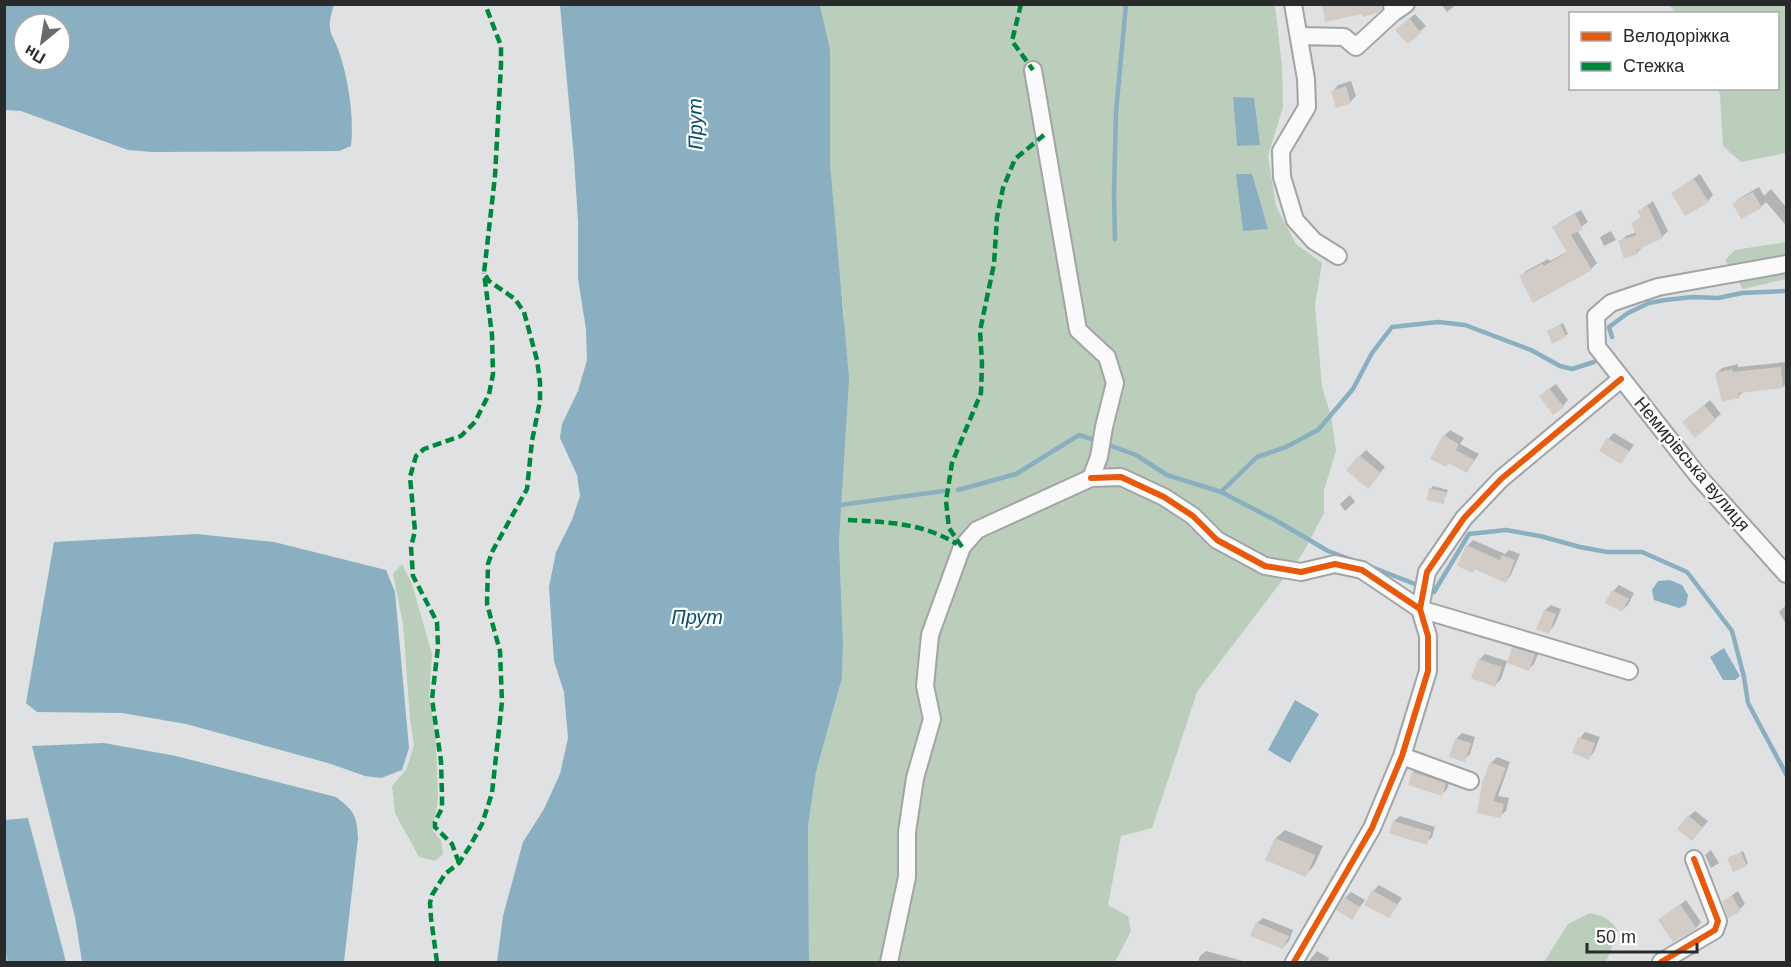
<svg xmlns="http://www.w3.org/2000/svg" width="1791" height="967" font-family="Helvetica,sans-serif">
	<rect width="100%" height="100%" fill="#dfe1e2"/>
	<!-- green -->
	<path fill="#bbcdbb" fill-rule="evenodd" d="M820,5h455l7,62 1,40 -15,49 8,50 20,38 26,19 -7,42 7,82 9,29 5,35 -12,39v23l-21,40 -106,139 -45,136 -31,8 -13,69 20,11 3,15 -16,31h-306l-1,-136 8,-54 26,-94 1,-35 -4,-102 5,-227 -10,-89 -4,-61v-115zM1233,98h20l-15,48 -1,-1z
		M1669,5h117v148l-45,9 -18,-16 -3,-51 -2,-6 60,-1v-74l-102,-1z
		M1786,242v37l-43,10 -18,-29 10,-10z
		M402,564l10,20 20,70 -3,41 7,47 2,57 -5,32 8,10 2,13 -8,7 -16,-4 -24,-44 -3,-27 14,-16 8,-25 -4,-27 -7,-94 -10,-50z
		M1590,913c13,3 21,6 28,18l-12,31h-62l24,-38z"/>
	<!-- water -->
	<path fill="#8aafc0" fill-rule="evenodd" d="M4,5h330c-10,30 0,27 7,53 8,26 13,61 10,88l-12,5 -187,1 -24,-2 -107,-39 -16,-1zM24,24h36v36h-36z
		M560,5h260l10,44v115l19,214 -10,163 4,102 -1,35 -26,94 -8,54 1,136h-312l6,-46 20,-74 21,-33 16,-35 8,-36 -4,-46 -10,-31 -5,-74 7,-35 16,-32 8,-24 -3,-21 -17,-37 2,-14 16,-33 9,-31 -1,-31 -8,-50v-58l-4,-63z
		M1233,97l21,1 6,47 -23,1z
		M1236,174h16l16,55 -25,2z
		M197,534l77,8 112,28 9,22 14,156 -7,22 -21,8 -16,-2 -37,-13 -142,-39 -64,-11 -85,-1 -11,-9 28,-161z
		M1670,580l12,5 6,10 -2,10 -7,3 -25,-8 -2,-10 6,-9z
		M1724,648l16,28 -5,4h-12l-13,-23z
		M1295,700l24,14 -29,49 -22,-13z
		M104,743l72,13 160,41c18,14 21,18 22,41l-14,124h-262l-7,-45 -43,-171z
		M28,818l38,144h-59l-3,-31 1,-111z"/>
	<!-- shadow -->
	<path fill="#0003" d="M1441,4h16l-10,8z
		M1415,14l11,12 -18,16 -5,-18z
		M1351,81l5,15 -6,6 -17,-11 5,-6z
		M1700,174l13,21 -5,6 -35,-8z
		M1759,187l5,9 7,-7 15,18v15l-1,2 -19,-22 -5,5 -27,-4 6,-5z
		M1653,201l15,30 -6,6 -19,9 -6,7 -17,-11 6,-6 11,-4 -4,-8 9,-8 -3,-5z
		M1581,210l7,12 -11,8 20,33 -6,6 -71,8 6,-6 22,-12 2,2 18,-10 -14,-24 6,-5z
		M1611,231l5,9 -12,6 -4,-9z
		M1563,323l5,11 -3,2 -16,-5z
		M1786,362v21l-3,4 -39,4 -5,5 -22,-23 5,-5 16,-4v3z
		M1556,384l12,16 -5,6 -17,-15z
		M1710,400l11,14 -6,5 -25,-2z
		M1450,430l14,8 -4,6 19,10 -12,17 -18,-9 -5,-26z
		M1614,433l20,12 -13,17 -13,-23z
		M1366,450l19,17 -12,14 -13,-25z
		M1433,486l15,4 -5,12 -13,-13z
		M1350,495l5,7 -10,9 -5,-7z
		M1473,540l32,14 4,-4 11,4 -9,21 -5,6 -30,-13 -4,3 -5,-25z
		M1619,585l15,8 -6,12 -6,5 -9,-19z
		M1551,605l10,4 -7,17 -6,6 -10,-4 7,-18z
		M1786,605v19l-7,-12z
		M1519,642l21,7 -6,15 -5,5 -16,-21z
		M1485,654l22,7 -6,18 -6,6 -16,-25z
		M1585,732l15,5 -6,15 -5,6 -15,-6 6,-14z
		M1462,733l13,4 -5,17 -6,6 -8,-21z
		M1497,757l13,5 -12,34 11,2 -3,13 -6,5 -21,-5 12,-48z
		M1419,767l32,11 -4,11 -5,5 -29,-22z
		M1695,811l13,10 -11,13 -8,-18z
		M1400,816l35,11 -3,10 -6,6 -32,-22z
		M1285,830l38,16 -9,20 -9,9 -29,-37z
		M1711,850l8,13 -8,5 -6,-13z
		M1743,851l5,12 -2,2 -17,-7z
		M1379,885l23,13 -13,19 -16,-26z
		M1738,891l7,13 -5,5 -17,-7z
		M1351,892l14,8 -13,18 -7,-20z
		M1686,900l15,22 -5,6 -36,-8z
		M1263,918l30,12 -4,11 -6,6 -26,-24z
		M1206,951l37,10v1h-45l2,-6z
		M1317,951l12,7 -2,4h-19z"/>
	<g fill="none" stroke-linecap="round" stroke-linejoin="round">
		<!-- stream -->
		<path stroke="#8aafc0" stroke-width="4.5" d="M1115,239l-1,-45 2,-82 10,-108
			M1612,337l-3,-10 19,-14 21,-10 16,-3 28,-3 25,1 24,-5 44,-2
			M1106,444l30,11 31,20 54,17 56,29 51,30 24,9
			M958,490l58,-16 63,-39 19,6
			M1221,492l36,-35 29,-10 32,-17 35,-41 19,-36 20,-26 46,-5 27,3 66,25 29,16 12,3 22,-7
			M834,507l6,-2 104,-14
			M1369,566l51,20
			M1427,589l7,3 35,-58 37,-4 34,6 40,11 27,5h35l45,20 45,59 12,46 4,26 38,71"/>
	</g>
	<!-- building -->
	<path fill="#d3ccc6" d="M1322,4h60v5l-5,4 -14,4 -1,-3 -37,8z
		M1409,18l12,15 -13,11 -13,-14z
		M1346,86l5,17 -15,5 -5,-17z
		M1694,179l15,23 -24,14 -14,-23z
		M1753,192l9,16 -21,11 -9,-16z
		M1648,206l15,32 -26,12 1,4 -14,5 -6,-18 18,-6 -5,-12 10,-5 -4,-7z
		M1575,214l8,15 -12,6 21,35 -59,33 -14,-27 23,-12 2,2 23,-14 -15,-25z
		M1561,325l5,12 -14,7 -5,-13z
		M1781,367l2,21 -45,5 2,5 -18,4 -7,-29 17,-4 1,3z
		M1549,388l15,19 -11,8 -14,-19z
		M1704,405l12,15 -21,18 -13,-16z
		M1443,435l16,9 -3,6 18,10 -7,13 -19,-10 -2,4 -16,-8z
		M1607,438l22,13 -8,13 -22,-13z
		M1359,455l22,18 -13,16 -22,-19z
		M1429,488l17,4 -2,12 -17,-4z
		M1466,545l34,15 2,-5 13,5 -9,23 -32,-14 -1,4 -16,-7z
		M1612,590l17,9 -7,13 -17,-9z
		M1544,610l12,4 -7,20 -13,-5z
		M1512,647l23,7 -6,17 -22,-8z
		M1478,659l24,8 -7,20 -24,-9z
		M1578,737l17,6 -6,17 -17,-7z
		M1455,738l16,5 -6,19 -16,-5z
		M1490,762l16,6 -13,33 11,3 -3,14 -24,-5 5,-30z
		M1412,772l34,11 -4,13 -34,-11z
		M1688,815l15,13 -11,13 -15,-12z
		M1393,821l38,11 -4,13 -38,-12z
		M1275,838l40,17 -9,22 -41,-17z
		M1741,852l6,14 -14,6 -6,-14z
		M1372,890l25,14 -8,14 -25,-13z
		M1732,896l9,15 -13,7 -6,-17z
		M1344,897l16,10 -8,13 -16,-10z
		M1680,904l17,25 -24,13 -15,-22z
		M1256,922l33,14 -6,13 -33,-13z"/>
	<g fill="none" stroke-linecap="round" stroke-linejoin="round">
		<defs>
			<path id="minor" d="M1293,4l13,75 1,28 -26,44 1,26 13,43 19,21 24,15
				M1392,4l1,9 13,-9
				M1299,36l45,1 12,10 37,-34
				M1786,264l-128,23 -47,16 -15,13 1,31 102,130 87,97
				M1091,478l30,-1 43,20 29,19 24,24 48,26 36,6 34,-8 27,6 58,39 209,62
				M1402,756l68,25
				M889,962l18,-85v-45l8,-54 17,-59 -7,-33 5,-51 32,-88 15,-17 114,-52 8,-21 5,-30 11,-44 -8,-26 -29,-27 -45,-260
				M1294,962l78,-134 30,-72 26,-85v-35l-8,-27 7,-37 37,-54 37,-39 120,-100
				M1661,962l54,-32 3,-9 -24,-62"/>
		</defs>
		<!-- minor casing -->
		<use href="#minor" stroke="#a2a4a5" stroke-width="20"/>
		<!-- minor -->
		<use href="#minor" stroke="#fafafb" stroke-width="16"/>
		<!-- quiet -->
		<path stroke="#00873e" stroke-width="4.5" stroke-dasharray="9 4.5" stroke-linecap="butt" d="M1021,4l-9,37 21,29
			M848,520c40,2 74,3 109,24
			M962,547l-13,-19 -3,-27 6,-38 29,-70 1,-30 -2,-32 14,-67 3,-47 6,-29 12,-29 29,-24
			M459,863l-7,-19 -17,-17v-5l7,-14v-14l-1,-33 -9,-62 6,-52 -1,-25 -24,-46 -2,-29 4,-16 -5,-54 6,-21 8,-7 37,-13 14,-14 14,-28 4,-20 -1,-39 -8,-62
			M437,962l-6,-44 -1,-15 2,-8 13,-21 14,-11 11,-17 12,-22 10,-31 10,-91 -2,-51 -13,-47 1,-40 4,-12 35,-63 5,-48 8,-40v-19l-3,-22 -13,-48 -9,-13 -26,-18 -5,-8 11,-97 6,-111v-19l-16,-42"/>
		<defs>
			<path id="cycleway" d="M1091,478l30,-1 43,20 29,19 24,24 48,26 36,6 34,-8 27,6 58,39
				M1294,962l78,-134 30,-72 26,-85v-35l-8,-27 7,-37 37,-54 37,-39 120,-100
				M1661,962l54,-32 3,-9 -24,-62"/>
		</defs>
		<!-- cycleway casing -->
		<use href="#cycleway" stroke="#fff" stroke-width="10"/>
		<!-- cycleway -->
		<use href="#cycleway" stroke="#e8590c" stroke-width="6"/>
	</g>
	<g text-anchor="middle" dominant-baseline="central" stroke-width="4.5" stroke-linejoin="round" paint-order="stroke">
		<!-- street labels -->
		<g font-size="18" fill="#292a2b" stroke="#fff">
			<text transform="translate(1692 464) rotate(50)">Немирівська вулиця</text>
		</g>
		<!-- water labels -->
		<g font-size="20" font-style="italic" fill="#074e68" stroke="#fff">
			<text transform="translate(695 124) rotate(-91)">Прут</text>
			<text x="697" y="617">Прут</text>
		</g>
	</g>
	<!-- border -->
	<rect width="1791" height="967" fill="none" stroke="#292a2b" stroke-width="12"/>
	<!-- legend -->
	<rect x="1569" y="12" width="210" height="78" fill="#ffffff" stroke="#a9aaaa" stroke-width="1.5"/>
	<rect x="1581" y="32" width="30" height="9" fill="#e8590c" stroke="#a9aaaa" stroke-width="1.5"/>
	<text x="1623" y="42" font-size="18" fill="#292a2b">Велодоріжка</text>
	<rect x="1581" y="62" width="30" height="9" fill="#00873e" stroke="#a9aaaa" stroke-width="1.5"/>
	<text x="1623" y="72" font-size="18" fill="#292a2b">Стежка</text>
	<!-- north arrow -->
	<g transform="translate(42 42) rotate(210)"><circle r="28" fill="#ffffff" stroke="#a9aaaa" stroke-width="1.5"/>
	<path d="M0-4.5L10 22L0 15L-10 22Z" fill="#696a6b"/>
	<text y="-9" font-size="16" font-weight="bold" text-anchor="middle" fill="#292a2b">Пн</text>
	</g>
	<!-- scale -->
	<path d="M1587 943v9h110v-9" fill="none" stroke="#292a2b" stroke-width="3"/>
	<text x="1596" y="943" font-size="18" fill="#292a2b" stroke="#ffffff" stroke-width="4.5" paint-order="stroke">50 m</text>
</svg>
